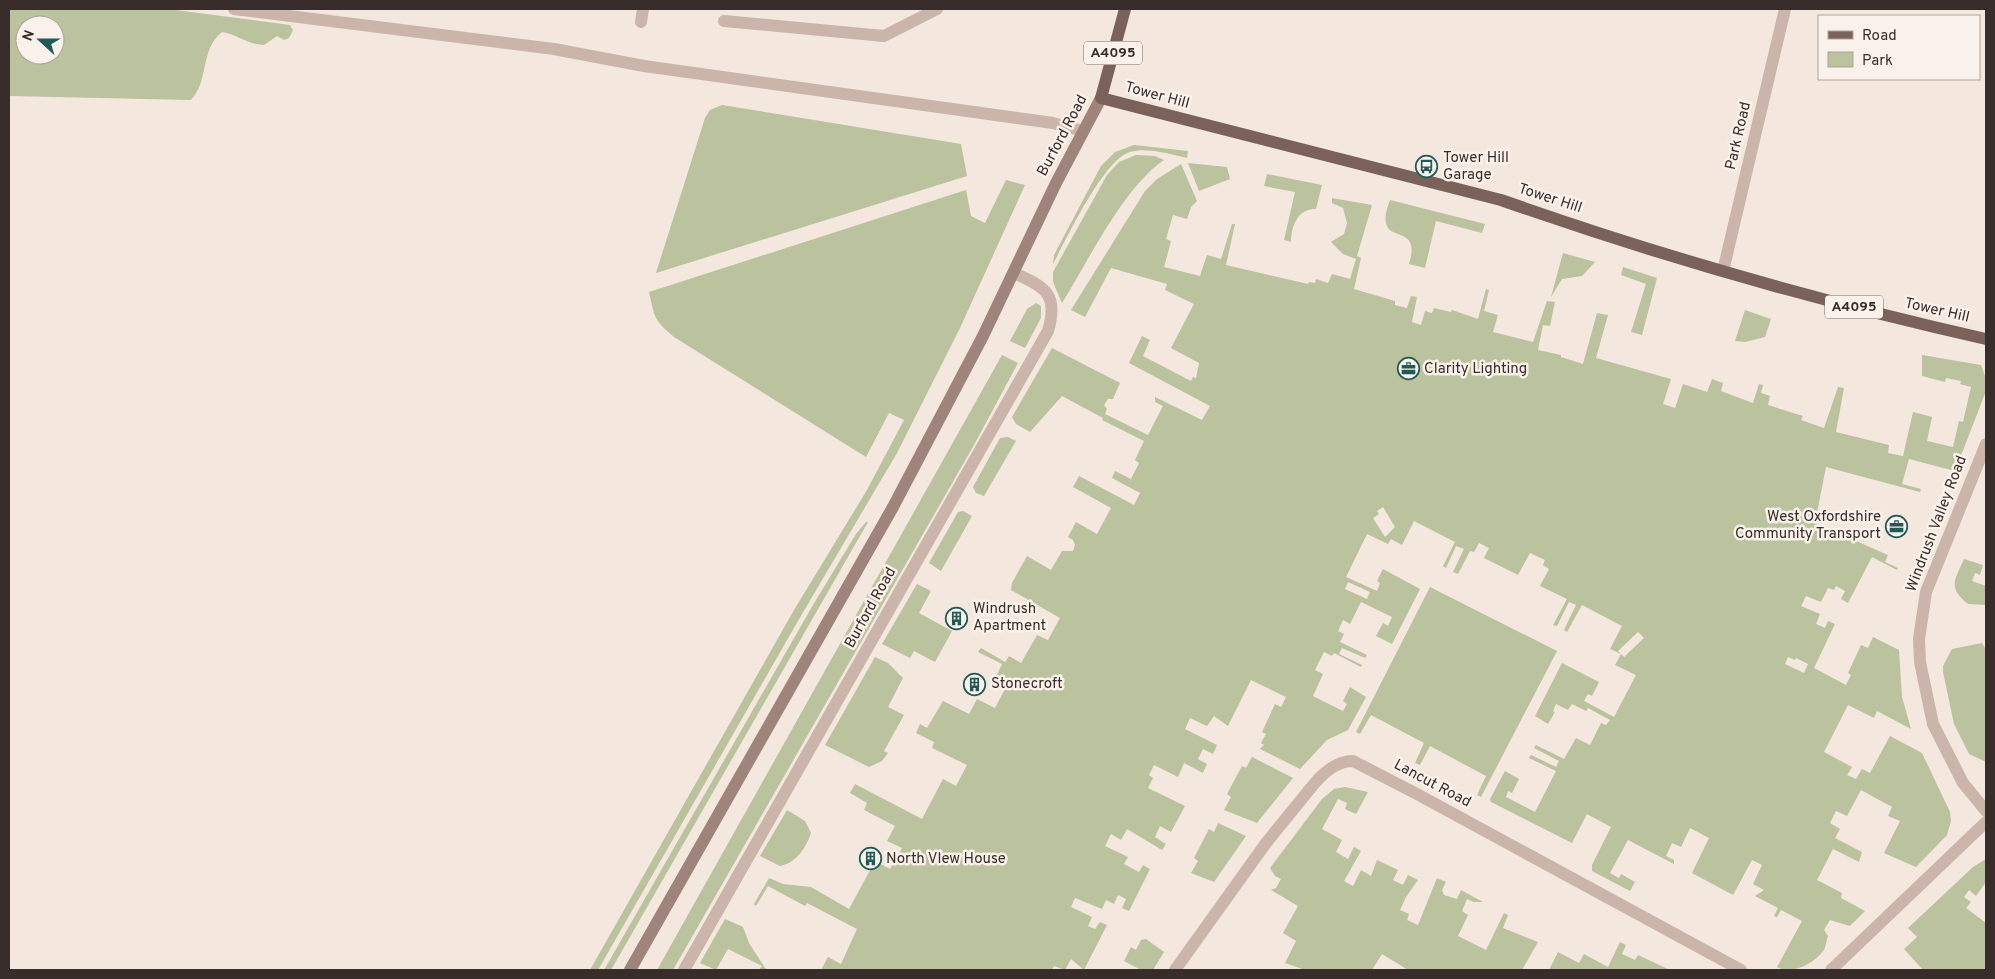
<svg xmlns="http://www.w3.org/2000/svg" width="1995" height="979" font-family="Overpass,sans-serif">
	<rect width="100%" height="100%" fill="#f3e7de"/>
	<!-- green -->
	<path fill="#bac29e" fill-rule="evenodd" d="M9,9h159l122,16 3,5 -4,8 -5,2 -7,-4 -13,9c-16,0 -27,-11 -42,-13 -23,19 -12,47 -31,68l-182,-4zM25,25h30v30h-30z
		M722,105l239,39 6,32 -311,97 49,-155 5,-8z
		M1134,145l54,6 -1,7c-17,-4 -40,-11 -57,-6 -26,7 -63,86 -77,112l1,-9 47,-89 14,-14z
		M1136,155l19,1 9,4c-41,28 -75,100 -102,143l-9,-21v-10l54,-97 12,-13z
		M1188,163l39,4 3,12 -31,12z
		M1181,164l16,37 -6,6 -4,12 -14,-4 -7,24 5,2 -7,26 36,9 7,-21 14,4 11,-35h3l-9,41 82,19 1,-2 6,1 1,-4 12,4 4,-9 18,5 6,-20 -13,-5 -12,-12 13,-8 3,-11 -4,-15 -11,-5v-5l40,7 -15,51 4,2 -7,31 41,12v4l12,3 4,-12 6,1 -5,25 9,3 4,-14 7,2 2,-5 17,4 1,-2 26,9 8,-30 3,1 -5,21 14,4 -5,17 40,10 14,-41 8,1 -5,24 -7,-1 -5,25 23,5v2l22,7 14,-51 11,2 -12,43 75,21 -8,25 12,4 8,-24 24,8 5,-13 11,4 -2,8 32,12 6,-19 4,1 -2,8 9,3 -2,9 35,11 -2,4 23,8 14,-41 6,1 -8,44 53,13 -1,8 15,3 10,-44 19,5 -5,24 26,6 6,-26 4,1 8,-35 -11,-3 1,-3 -15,-3 -1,4 -23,-6v-21l59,10 5,14v12l-31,80 -46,-12 -7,25 19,5 -1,3 -94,-25 -11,56 73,32 -3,7 13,6 -1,2 -25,-13 -24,46 -7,-4 4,-8 -9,-5 -2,4 -6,-2 -7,14 -15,-6 -5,10 19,8 -4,10 9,4 3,-7 7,3 -21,44 32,17 5,-10 -3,-2 13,-28 7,3 5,-11 26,13 3,47 9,32 -34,-18 -3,7 -26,-13 -24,47 28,15 -5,8 9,4 6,-10 8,4 20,-37 32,17 28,59 1,9 -4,14 -31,32 -32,-14 16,-32 -12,-5 4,-9 -31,-17 -14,26 -11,-5 -6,12 10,6 -5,9 27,14 -3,10 -26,-13 -16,31 25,13 -1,5 24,13 -15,15 -20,-6 -6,10 4,6c-2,5 -2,12 -5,15 -9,13 -32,24 -46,16l25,-46 -21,-11 -4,7 -3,-1 4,-8 -23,-12 9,-6 -11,-6 9,-19 -10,-5 -19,35 -41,-22 17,-35 -19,-10 -9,19 -9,-4 -6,13 8,4v4l-46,-24 -18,33 9,5 2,-4 14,8 -5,9 -38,-20v-6l19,-38 -24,-13 -15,29 -81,-41 -1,-3 15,-28 14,8 -7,14 -4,-2 -2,6 29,15 21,-41 -27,-13 2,-3 25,12 3,-6 -25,-13 2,-3 28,14 12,-21 14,7 11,-22 5,2 4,-5 -22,-12 -2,3 -14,-7 -4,6 -12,-6 -3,7 2,1 -7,12 -13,-8 27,-53 37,19 -7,14 -4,-2 -4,7 30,16 22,-42 -21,-10 6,-11 -11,-5 12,-23 -40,-21 -15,27 -3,-2 12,-25 -7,-3 -12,24 -4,-1 14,-26 -27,-13 9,-17 -6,-4 2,-5 -15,-7 -12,22 -34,-17 5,-10 -10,-5 -5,9 -4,-1 -12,23 -5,-2 11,-23 -8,-3 -10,22 -3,-2 12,-24 -41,-21 -12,24 -11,-6 -3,5 -21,-10 -21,43 31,14 3,-8 -3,-2 6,-12 37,20 -28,55 -16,-8 7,-13 5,3 4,-9 -31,-15 -11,22 -7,-4 -5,11 6,3 -4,8 27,13 -2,3 -23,-10 -3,6 23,11 -1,2 -27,-14 -2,3 -8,-4 -9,18 8,4 -10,22 30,15 4,-7 -4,-3 7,-14 16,10 -18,33 -21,10 -27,29 -40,-20 4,-4 -3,-2 5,-9 -4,-2 13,-28 6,3 5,-10 -35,-17 -23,46 -14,-10 -7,10 -17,-8 -5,11 32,16 -4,9 -10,-5 -5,10 9,5 -4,9 -19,-10 -6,14 -24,-12 -5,10 4,3 -5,10 37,18 -14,26 -11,-6 -5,11 11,7 -4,6 -35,-21 -6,11 -10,-6 -6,12 23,11 -4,7 15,8 4,-7 7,4 -21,42 -7,-3 4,-9 -8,-4 -4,9 -8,-4 -4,9 -27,-11 -4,9 21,10 -4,9 7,3 5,-7 7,3 -23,45 -13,-11 -6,11 -11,-4 -2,4h-231l7,-13 13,7 16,-35 -50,-26 -2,3 -37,-20 -12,20 -2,-2 15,-26 14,6 28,3 38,22 26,-48 15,8 12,-21 -15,-7 8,-15 -31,-16 3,-7 -17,-10 5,-9 67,35 21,-40 13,7 11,-21 -35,-17 2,-6 -18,-9 4,-9 7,4 16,-27 26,13 8,-15 18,9 11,-21 -12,-6 8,-17 -24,-12 3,-4 24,14 4,-6 12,7 16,-28 11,5 12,-22 -49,-28 1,-7 15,-27 24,14 11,-19h11l2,-6 -2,-5 -5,-3 8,-15 21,12 14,-26 -38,-21 6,-11 55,29 6,-12 -28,-15 3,-7 16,8 8,-16 -4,-3 9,-19 -42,-21 1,-2 -41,-22 -32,36 -14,-8 -4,-7 40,-69 68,35 -7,16h-5l-4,6 3,4 -2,5 43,21 15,-29 -8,-4v-5l47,23 8,-14 -81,-43 13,-27 8,4 -7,16 48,25 2,-4 3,1 3,-15 -28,-15 23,-44 -29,-14 2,-6 -56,-16 -26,49 -14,-7 74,-119 12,-12zM1383,507l12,20 -10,10 -12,-19 6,-4 -2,-3zM1348,582l22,10 -3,7 -22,-10zM1638,632l6,6 -20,19 -6,-6zM1788,657l7,3 1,-2 12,6 -4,9 -19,-9z
		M1267,174l55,11 -6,24c-17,-1 -25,16 -25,33l-7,-2 11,-48 -31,-6z
		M1006,180l19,5 -65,143 -63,125 -95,161 -204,356h-8l204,-360 73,-120 37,-70 -15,-7 -23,44 -192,-120c-21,-18 -19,-19 -25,-45l317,-102 5,26 14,7z
		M1390,200l95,24 -3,9 -46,-12 -11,47 -16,-4c15,-48 -39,-11 -19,-64z
		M1563,253l32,9 -13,14 -20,3 -11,18z
		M1623,267l34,11 -15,57 -11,-3 15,-48 -25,-9z
		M1036,303l5,3v12l-16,30 -15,-7 17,-32z
		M1745,310l26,9 -6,18 -20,5 -10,-1z
		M1002,355l16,8 -44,82 -301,525h-16z
		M1008,437l8,4 -32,55 -8,-3 -3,-6 27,-49z
		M963,511l9,5 -31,55 -12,-8 29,-51z
		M866,522h2l-257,448h-7l209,-365 43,-71z
		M1964,559l19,6 -3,10 -5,-2 -3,8 14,5v19l-18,-1c-21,-17 -13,-24 -4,-45z
		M917,584l14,7 -12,22 33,18 -17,31 -21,-11 -4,7 -28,-14z
		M1430,587l127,64 -76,146 -4,-2 9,-19 -56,-30 -10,19 -5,-2 9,-20 -53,-28 -11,19 -4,-2z
		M1982,643l4,7v112l-17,-8 -15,-30 -11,-52v-6l9,-17z
		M875,657l13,6 15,15 -15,29 16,8 -20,36 4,2 -6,8 -13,6 -44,-22z
		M1252,757l41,21 -36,45 -33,-13 7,-13 -4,-3 15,-28 4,2z
		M1345,787l23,5 -12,22 -11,-5 2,-6 -9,-4 -16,30 20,11 -6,12 12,7 6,-12 7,4 -17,30 9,5 8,-16 10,6 6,-16 21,10 -5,10 10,5 5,-10 10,5 -12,17 -6,13 9,4 -2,6 11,5 19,-47 9,4 -4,8 2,5 13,4 4,-9 22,12h-9l-7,-3 -5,12 6,4 -10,21 28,14 18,-37 4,2 -5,13 35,14 -16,28h-114l-26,-16 -10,16h-67l-20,-7 11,-22 -13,-8 15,-27 -27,-16 5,-2 5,-9 -6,-3 -5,-8 52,-69 12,-10z
		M787,810l18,11 6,12c-5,15 -15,30 -31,33l-20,-10z
		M1218,823l28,13 -32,46 -23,-9 7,-12 -4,-3 15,-29 5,3z
		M1986,859v23l-10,14 -7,-6 -5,7 7,5 -5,6 20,15v47h-63l-19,-21 13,-12 -9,-9 65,-61z
		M725,919l18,8 6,16 16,25 4,2h-10l3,-4 -34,-17 -12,21 -16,-7z
		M1146,939l18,13 -11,18h-12l-17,-9 7,-14 5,3 5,-10z
		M1620,942l6,3 -4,9 13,6 3,-5 32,15h-121l9,-18 21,11 5,-9 24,13z"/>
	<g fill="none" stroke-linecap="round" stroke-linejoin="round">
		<!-- minor -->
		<path stroke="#cbb5aa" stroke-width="12" d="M234,9l320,40 90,17 409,57 30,8
			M724,21l160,15 53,-27
			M641,22l2,-13
			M1723,271l62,-262
			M1986,444l-60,148 -7,47 1,23 13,62 30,59 23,28
			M684,970l364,-639c11,-37 -3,-44 -34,-58
			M1175,970l91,-127 48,-59c10,-12 23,-23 39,-23l64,33 324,176
			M1831,970l155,-148"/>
		<!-- secondary -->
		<path stroke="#9f847b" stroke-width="12" d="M630,970l263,-463 90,-171 73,-153 45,-85"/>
		<!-- primary -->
		<path stroke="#7a625b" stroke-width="12" d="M1125,9l-24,89 400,102c159,56 321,102 485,139"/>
	</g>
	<!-- icons -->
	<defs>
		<symbol id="bus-ring" viewBox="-11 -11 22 22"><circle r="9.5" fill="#faf1eb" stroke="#1f5a57" stroke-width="1.5"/><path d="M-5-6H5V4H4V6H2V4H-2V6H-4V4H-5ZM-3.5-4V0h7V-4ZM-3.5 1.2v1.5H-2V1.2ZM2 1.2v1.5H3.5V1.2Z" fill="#1f5a57"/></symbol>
		<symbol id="office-ring" viewBox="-11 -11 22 22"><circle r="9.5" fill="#faf1eb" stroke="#1f5a57" stroke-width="1.5"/><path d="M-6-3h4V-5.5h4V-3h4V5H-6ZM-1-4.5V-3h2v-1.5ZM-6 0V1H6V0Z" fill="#1f5a57"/></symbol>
		<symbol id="building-ring" viewBox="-11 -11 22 22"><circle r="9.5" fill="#faf1eb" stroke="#1f5a57" stroke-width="1.5"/><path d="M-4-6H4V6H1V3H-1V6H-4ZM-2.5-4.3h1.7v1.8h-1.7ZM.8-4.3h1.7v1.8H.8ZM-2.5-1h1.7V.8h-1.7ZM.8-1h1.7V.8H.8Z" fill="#1f5a57"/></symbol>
	</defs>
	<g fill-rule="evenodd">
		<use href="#bus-ring" x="1414" y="154" width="25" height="25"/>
		<use href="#office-ring" x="1396" y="356" width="25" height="25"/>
		<use href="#office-ring" x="1884" y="514" width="25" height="25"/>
		<use href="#building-ring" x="944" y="606" width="25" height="25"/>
		<use href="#building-ring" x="962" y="672" width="25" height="25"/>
		<use href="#building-ring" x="858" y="846" width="25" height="25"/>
	</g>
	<g text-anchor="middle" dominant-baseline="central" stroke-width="5" stroke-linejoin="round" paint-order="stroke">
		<!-- shield labels -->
		<g fill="#faf1eb" stroke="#726864" stroke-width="1">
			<rect x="1084" y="41.5" width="58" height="23" rx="4"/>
			<rect x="1825" y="295.5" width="58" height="23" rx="4"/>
		</g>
		<g font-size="14" font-weight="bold" fill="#382d2a">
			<text x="1113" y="53">A4095</text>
			<text x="1854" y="307">A4095</text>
		</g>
		<!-- street labels -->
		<g font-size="15" fill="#382d2a" stroke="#faf1eb">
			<text transform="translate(1157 96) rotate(15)">Tower Hill</text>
			<text transform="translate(1063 136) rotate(-62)">Burford Road</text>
			<text transform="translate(1739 136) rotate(-77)">Park Road</text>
			<text transform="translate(1550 199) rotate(18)">Tower Hill</text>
			<text transform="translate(1937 311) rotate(13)">Tower Hill</text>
			<text transform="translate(1937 524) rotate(-69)">Windrush Valley Road</text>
			<text transform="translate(871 608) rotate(-61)">Burford Road</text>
			<text transform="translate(1432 784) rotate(28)">Lancut Road</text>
		</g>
		<!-- poi labels -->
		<g font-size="15" fill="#382d2a" stroke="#faf1eb" text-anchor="start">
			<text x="1443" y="158">Tower Hill<tspan x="1443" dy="17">Garage</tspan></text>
			<text x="1424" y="369">Clarity Lighting</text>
			<text x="1881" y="517" text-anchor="end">West Oxfordshire<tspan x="1881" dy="17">Community Transport</tspan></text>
			<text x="973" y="609">Windrush<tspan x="973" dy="17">Apartment</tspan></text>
			<text x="991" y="684">Stonecroft</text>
			<text x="886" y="859">North Vlew House</text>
		</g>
	</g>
	<!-- border -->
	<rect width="1995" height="979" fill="none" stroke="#382d2a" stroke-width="20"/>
	<!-- legend -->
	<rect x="1818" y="15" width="162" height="65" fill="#faf1eb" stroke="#aca39e"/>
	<rect x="1828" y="31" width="25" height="8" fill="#7a625b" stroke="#aca39e"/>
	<text x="1862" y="40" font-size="15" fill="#382d2a">Road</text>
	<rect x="1828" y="52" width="25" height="15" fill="#bac29e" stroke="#aca39e"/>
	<text x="1862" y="65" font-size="15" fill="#382d2a">Park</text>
	<!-- north arrow -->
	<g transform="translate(40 40) rotate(291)"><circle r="24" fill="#faf1eb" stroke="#aca39e"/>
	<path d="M0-4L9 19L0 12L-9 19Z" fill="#1f5a57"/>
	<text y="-8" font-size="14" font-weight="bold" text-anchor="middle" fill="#382d2a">N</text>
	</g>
</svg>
